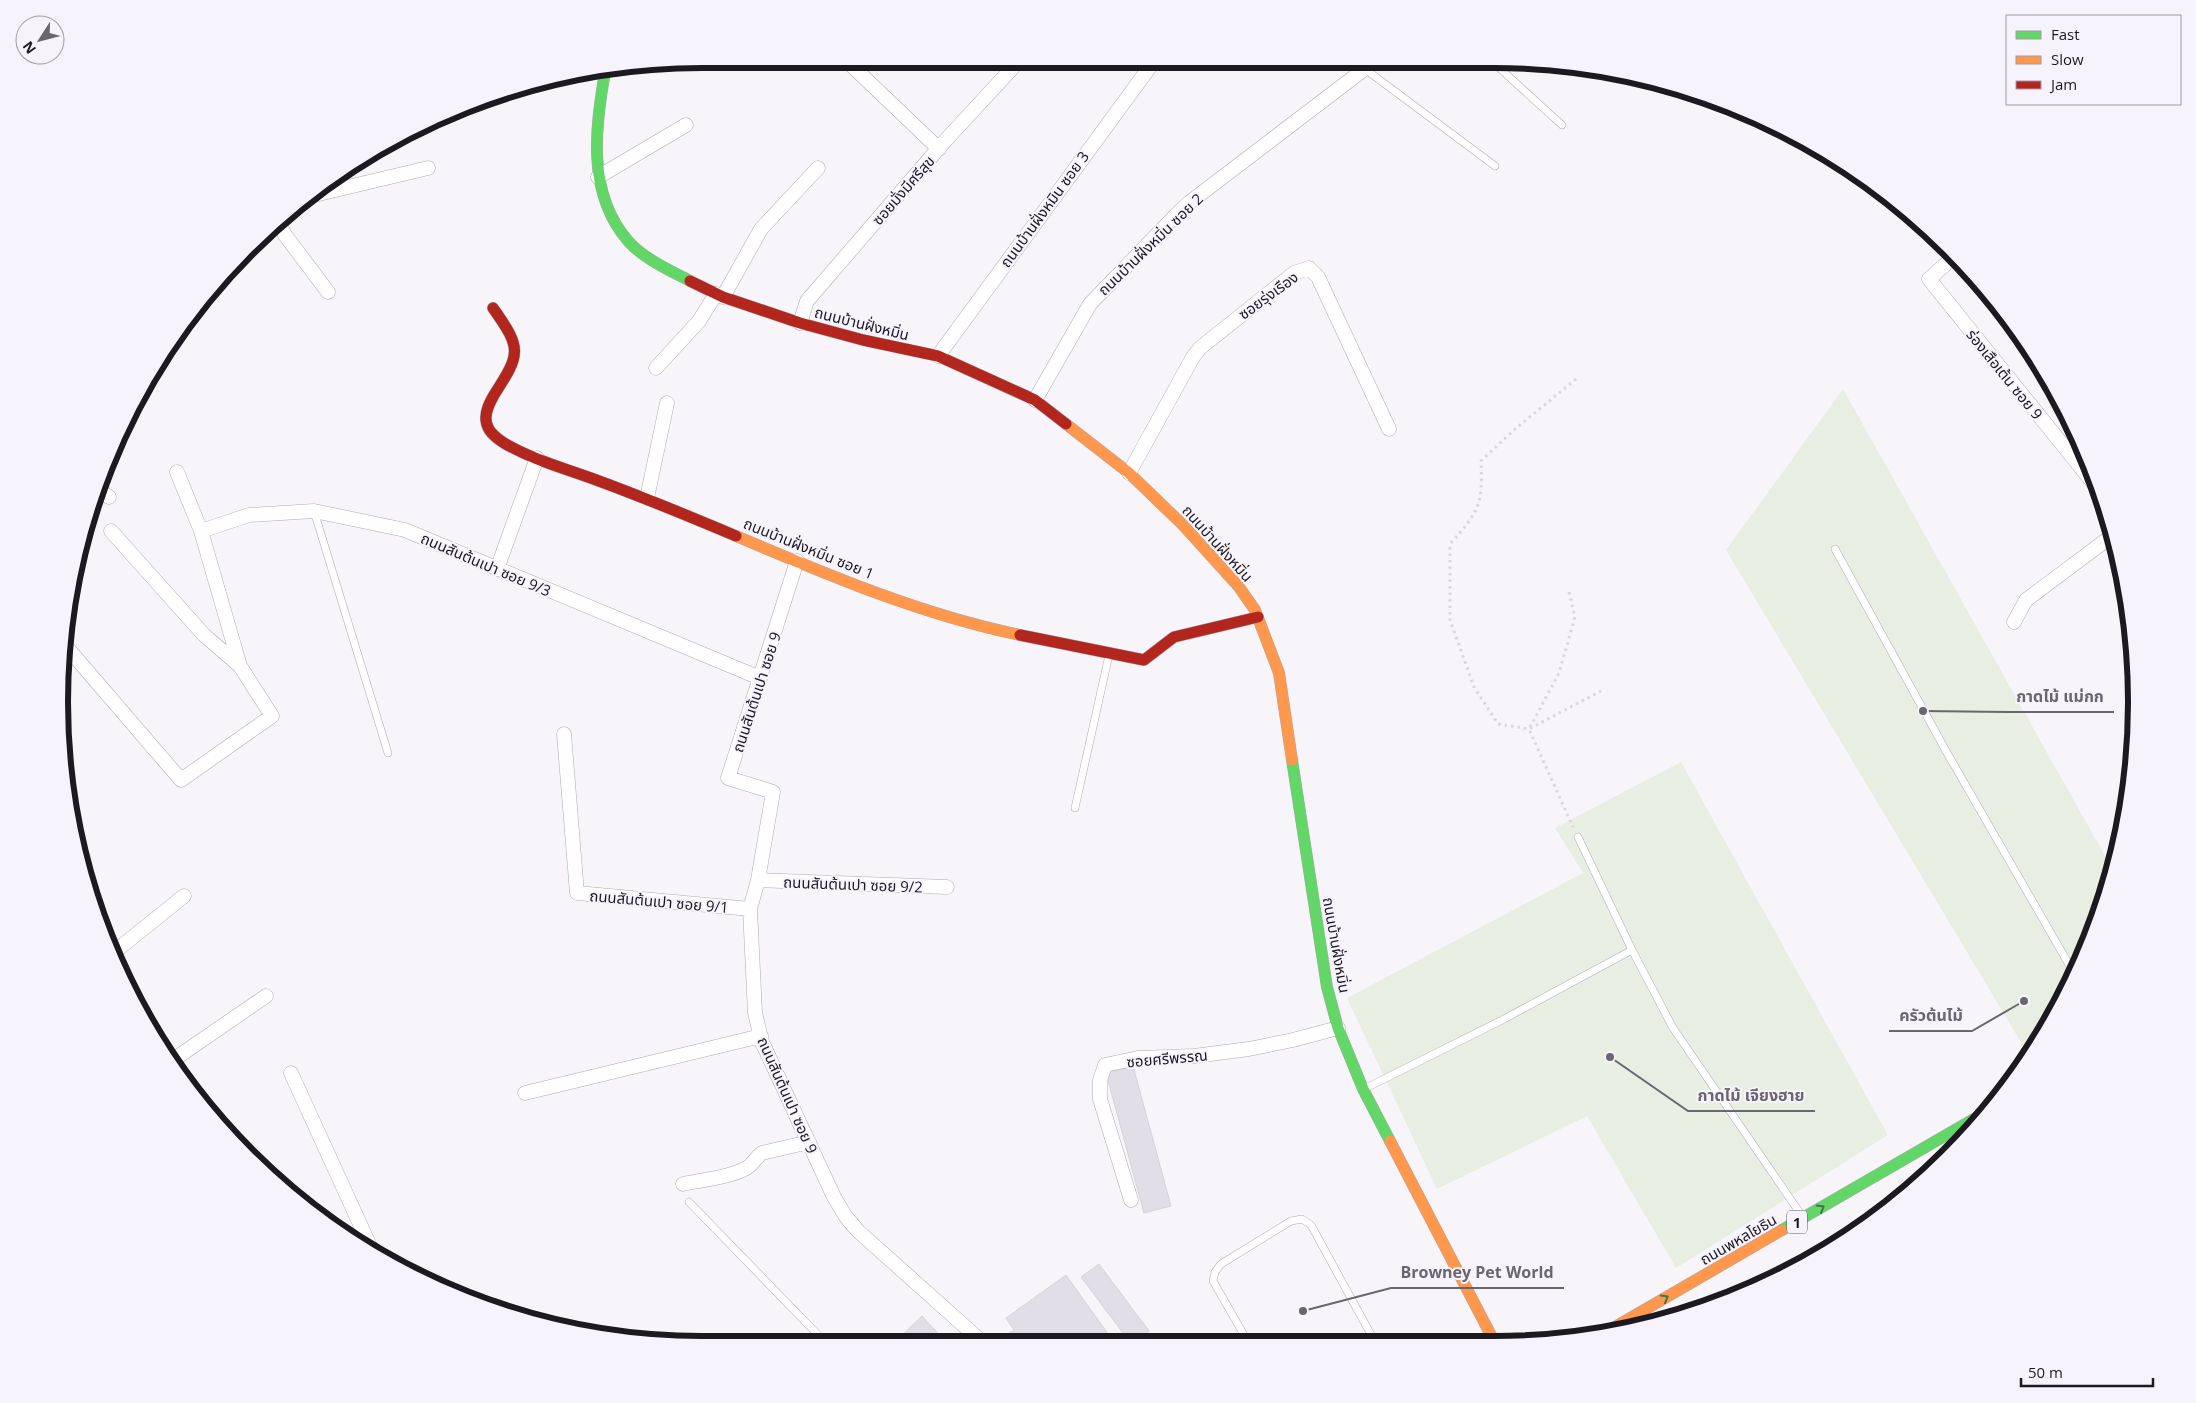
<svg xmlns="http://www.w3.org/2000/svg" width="2196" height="1403" font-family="'Open Sans','Noto Sans Thai',sans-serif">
	<rect width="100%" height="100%" fill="#f7f5fa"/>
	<!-- green -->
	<path fill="#e8eee2" d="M1843,389l271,483c-20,51 -46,144 -89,177l-299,-499z
		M1681,762l207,373 -212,133 -89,-152 -150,73 -90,-191 236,-125 -28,-45z"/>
	<!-- building -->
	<path fill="#e2dee8" stroke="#d5d3da" d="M1133,1066l38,140 -27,7 -38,-140z
		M1099,1264l50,67 -13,10h-7l-48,-64z
		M1066,1275l47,66 -110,-1 -2,-2 13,-8 -8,-12z
		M922,1316l22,24h-47z"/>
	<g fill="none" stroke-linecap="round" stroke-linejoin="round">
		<defs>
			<path id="lane" d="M1495,64l67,61
				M1365,69l130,97
				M314,511l74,242
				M1835,549l111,202 129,224
				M1075,808l34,-153
				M1578,837l54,113 41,78 129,188
				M1364,1089l140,-70 128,-69
				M689,1202l134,138
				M1248,1342l-35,-61 2,-9 6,-8 70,-43 11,-2 9,6 64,117"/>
			<path id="street" d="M850,64l89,85
				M598,177l88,-52
				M306,197l122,-29
				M277,219l8,16 43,57
				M1955,256l-26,23 174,216
				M723,297l38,-68 57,-61
				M800,323l7,-22 137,-159 72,-78
				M938,356l214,-292
				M656,368l43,-47 17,-27
				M1035,400l55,-96 86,-89 14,-13 181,-138
				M1129,473l64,-116 7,-9 94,-75 15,-5 9,9 71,152
				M96,488l13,9
				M647,498l20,-95
				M111,531l93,104 36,31
				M201,531l48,-16 65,-4 91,19 355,148
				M797,561l-69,217 45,14 -15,88 -8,29 5,104 7,29 72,155 12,20 12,14 122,109
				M497,569l40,-111
				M2014,622l12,-22 87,-65
				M64,644l117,136 91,-64 -32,-50 -39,-135 -24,-59
				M564,734l13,159 173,16
				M758,880l189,7
				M113,953l71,-57
				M170,1062l96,-66
				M291,1073l79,173
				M525,1093l236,-57
				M683,1184c19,-4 50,-7 65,-17 6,-4 8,-10 14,-14l47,-11
				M1131,1200l-31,-101v-19l5,-15 33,-7 56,-2 55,-7 44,-9 45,-12"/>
			<path id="fast" d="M606,67c-11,58 -20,127 23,175 14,16 42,29 61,39
				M1292,760l35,227 11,41 25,61 27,52
				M1782,1230l204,-118"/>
			<path id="slow" d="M1066,424l63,49 54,52 56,62 16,23 24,63 13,87
				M736,536c92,39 186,79 284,99
				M1390,1141l105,202
				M1608,1331l174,-101"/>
			<path id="jam" d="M690,281l33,16 77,26 63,17 75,16 97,44 31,24
				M493,308c29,41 28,45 1,87 -4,7 -9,16 -8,25 1,11 9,17 18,23 29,17 63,26 95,38 46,17 92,36 137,55
				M1020,635l124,25 30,-23 84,-20"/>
		</defs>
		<!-- lane casing -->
		<use href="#lane" stroke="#aeabb1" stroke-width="8"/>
		<!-- street casing -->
		<use href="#street" stroke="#aeabb1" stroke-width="15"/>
		<!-- fast casing -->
		<use href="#fast" stroke="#aeabb1" stroke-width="12"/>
		<!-- slow casing -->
		<use href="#slow" stroke="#aeabb1" stroke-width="12"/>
		<!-- jam casing -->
		<use href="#jam" stroke="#aeabb1" stroke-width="12"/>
		<!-- path -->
		<path stroke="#d8d7d9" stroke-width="3" stroke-dasharray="2.5 4" stroke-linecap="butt" d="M1576,379l-62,51 -33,31c2,45 -2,50 -31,83v76l24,67 24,37 31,5 72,-38
			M1569,592l6,25 -16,56 -30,56 44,98"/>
		<!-- lane -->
		<use href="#lane" stroke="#fefefe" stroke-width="7"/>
		<!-- street -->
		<use href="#street" stroke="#fefefe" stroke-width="14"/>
		<!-- fast -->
		<use href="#fast" stroke="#63d668" stroke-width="11"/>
		<!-- slow -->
		<use href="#slow" stroke="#ff974d" stroke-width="11"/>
		<!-- jam -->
		<use href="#jam" stroke="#b3261e" stroke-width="11"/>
	</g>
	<!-- one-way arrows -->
	<defs><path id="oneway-chevron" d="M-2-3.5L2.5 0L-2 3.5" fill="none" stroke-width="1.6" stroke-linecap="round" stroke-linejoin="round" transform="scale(1.25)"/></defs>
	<g stroke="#407844">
		<use href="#oneway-chevron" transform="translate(1821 1208) rotate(-30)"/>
		<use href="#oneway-chevron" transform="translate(1665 1298) rotate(-30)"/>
	</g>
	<g text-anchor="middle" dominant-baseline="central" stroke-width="4" stroke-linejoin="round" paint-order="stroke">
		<!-- shield labels -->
		<rect fill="#f7f3fc" stroke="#5e5a63" stroke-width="1" x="1787" y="1210.5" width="20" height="23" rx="4"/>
		<g font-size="14" font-weight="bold" fill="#1c1921">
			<text x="1797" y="1222">1</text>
		</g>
		<!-- street labels -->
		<g font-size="15" fill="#1c1921" stroke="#f7f3fc">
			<text transform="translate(903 190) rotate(-49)">ซอยมั่งมีศรีสุข</text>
			<text transform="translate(1044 209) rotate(-54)">ถนนบ้านฝั่งหมิน ซอย 3</text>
			<text transform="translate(1150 244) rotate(-44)">ถนนบ้านฝั่งหมิ่น ซอย 2</text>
			<text transform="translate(1268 295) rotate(-36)">ซอยรุ่งเรือง</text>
			<text transform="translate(862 323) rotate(14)">ถนนบ้านฝั่งหมิ่น</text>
			<text transform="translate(2005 374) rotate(51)">ร่องเสือเต้น ซอย 9</text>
			<text transform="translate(1218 543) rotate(48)">ถนนบ้านฝั่งหมิ่น</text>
			<text transform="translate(809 548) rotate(22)">ถนนบ้านฝั่งหมิ่น ซอย 1</text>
			<text transform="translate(486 564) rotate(23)">ถนนสันต้นเปา ซอย 9/3</text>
			<text transform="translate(756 692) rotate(-72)">ถนนสันต้นเปา ซอย 9</text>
			<text transform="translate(853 884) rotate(2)">ถนนสันต้นเปา ซอย 9/2</text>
			<text transform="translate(659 901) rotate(5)">ถนนสันต้นเปา ซอย 9/1</text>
			<text transform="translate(1337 945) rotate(80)">ถนนบ้านฝั่งหมิ่น</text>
			<text transform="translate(1167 1058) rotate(-5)">ซอยศรีพรรณ</text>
			<text transform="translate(788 1095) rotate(66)">ถนนสันต้นเปา ซอย 9</text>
			<text transform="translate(1738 1239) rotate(-30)">ถนนพหลโยธิน</text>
		</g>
	</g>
	<!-- crop -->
	<path d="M0 0H2196V1403H0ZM702 68H1494A634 634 0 0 1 2128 702V702A634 634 0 0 1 1494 1336H702A634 634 0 0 1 68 702V702A634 634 0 0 1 702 68Z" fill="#f7f3fc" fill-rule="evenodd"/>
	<path fill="none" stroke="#1c1921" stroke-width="6" d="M702 68H1494A634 634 0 0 1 2128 702V702A634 634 0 0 1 1494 1336H702A634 634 0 0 1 68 702V702A634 634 0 0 1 702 68Z"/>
	<!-- callouts -->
	<path fill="none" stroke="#69666d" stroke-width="2" d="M1923 711L2007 712H2114M2024 1001L1972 1031H1889M1610 1057L1688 1111H1815M1303 1311L1391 1288H1564"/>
	<g fill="#69666d" stroke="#f7f3fc" stroke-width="2">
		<circle cx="1923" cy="711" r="5"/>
		<circle cx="2024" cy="1001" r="5"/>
		<circle cx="1610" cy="1057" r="5"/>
		<circle cx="1303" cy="1311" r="5"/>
	</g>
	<g font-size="16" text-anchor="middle" font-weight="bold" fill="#69666d" stroke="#f7f3fc" stroke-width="4" stroke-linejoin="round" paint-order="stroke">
		<text x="2060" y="702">กาดไม้ แม่กก</text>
		<text x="1931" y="1021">ครัวต้นไม้</text>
		<text x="1751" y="1101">กาดไม้ เจียงฮาย</text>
		<text x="1477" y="1278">Browney Pet World</text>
	</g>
	<!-- legend -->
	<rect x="2006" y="15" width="175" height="90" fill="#f7f3fc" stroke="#9f9ca4"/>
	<rect x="2016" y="31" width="25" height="8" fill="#63d668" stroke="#9f9ca4"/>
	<text x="2051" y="40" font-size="15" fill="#1c1921">Fast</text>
	<rect x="2016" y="56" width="25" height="8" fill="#ff974d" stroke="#9f9ca4"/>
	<text x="2051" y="65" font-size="15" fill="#1c1921">Slow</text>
	<rect x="2016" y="81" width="25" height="8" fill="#b3261e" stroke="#9f9ca4"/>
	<text x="2051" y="90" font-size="15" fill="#1c1921">Jam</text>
	<!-- north arrow -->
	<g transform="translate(40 40) rotate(234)"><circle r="24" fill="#f7f3fc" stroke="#9f9ca4"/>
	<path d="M0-4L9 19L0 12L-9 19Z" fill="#69666d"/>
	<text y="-8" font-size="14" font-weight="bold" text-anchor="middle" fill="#1c1921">N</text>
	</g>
	<!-- scale -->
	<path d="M2021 1378v8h132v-8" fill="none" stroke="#1c1921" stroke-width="2.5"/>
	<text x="2028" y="1378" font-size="15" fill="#1c1921" stroke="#f7f3fc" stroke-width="4" paint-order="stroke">50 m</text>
</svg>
